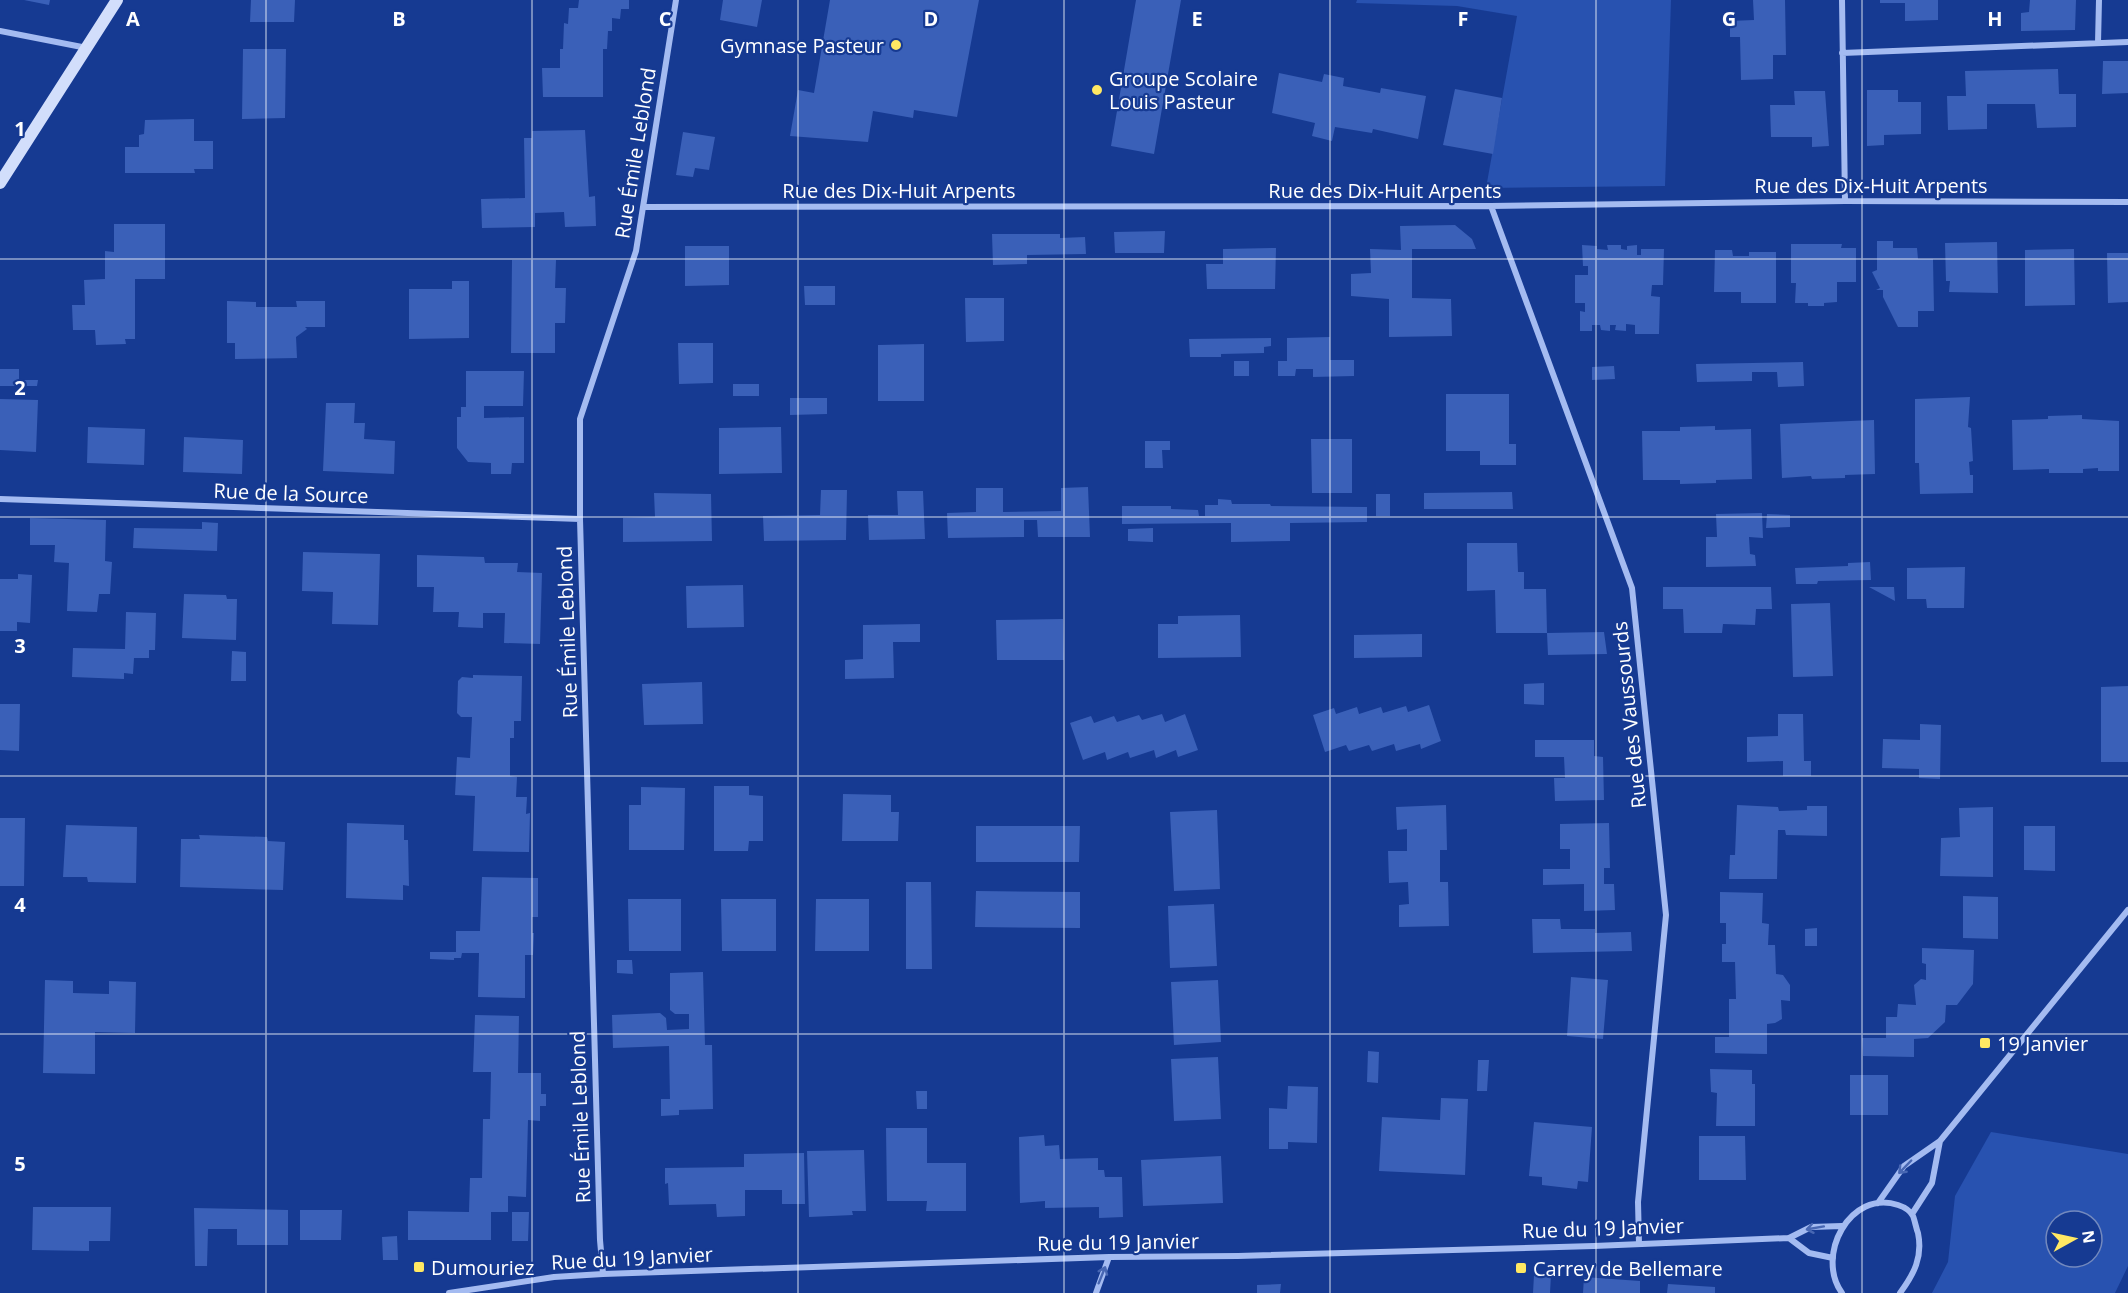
<svg xmlns="http://www.w3.org/2000/svg" width="2128" height="1293" font-family="'Open Sans',sans-serif">
	<rect width="100%" height="100%" fill="#163a92"/>
	<!-- green -->
	<path fill="#2852b0" fill-rule="evenodd" d="M1357,0h314l-6,186 -179,2 31,-172 -60,-10 -101,-3z
		M1991,1132l137,22v112l-13,27h-183l16,-31 7,-66zM2056,1221h36v36h-36z"/>
	<!-- building -->
	<path fill="#3a60b8" d="M24,0h26l-1,5z
		M251,0h44l-1,22h-44z
		M579,0h50v9h-8l-1,10 -8,-1v13h-4l-1,18h-4v48h-60l-1,-29h18v-19h3l1,-26 4,1 1,-16h9z
		M723,0h39l-5,27 -37,-7z
		M830,0h149l-22,117 -43,-7 -1,8 -40,-7 -5,31 -78,-6 8,-46 16,3z
		M1136,0h45l-27,154 -43,-8z
		M1753,0h32l1,55h-13v24l-32,1 -1,-43h-10v-16l24,-1z
		M1880,0h58v20l-33,1v-18h-25z
		M2030,0h46l-1,30 -54,1v-18l8,-1z
		M243,49h43l-1,69 -43,1z
		M2103,61h25v32l-26,1z
		M2058,69l1,25h17v33l-39,1 -2,-24h-48v25l-39,1 -1,-34h19l-1,-25z
		M1279,73l43,9 2,-8 20,4 -1,8 37,7 1,-5 45,8 -8,43 -45,-10 -1,4 -37,-6 -3,14 -20,-5 3,-13 -43,-10z
		M1455,89l47,9 -9,56 -50,-9z
		M1867,90h31v12h23v32l-37,1v10l-17,1z
		M1794,91h31l4,55 -17,1v-10h-41l-1,-32h25z
		M194,119v22h19v28h-19l1,4h-70v-26h14v-12l5,-1 1,-14z
		M585,130l4,67 6,-1 1,30 -31,1 -1,-15 -29,1v14l-53,1 -1,-29 44,-1 -1,-60h8v-7z
		M683,132l32,5 -6,33 -14,-2 -2,9 -17,-2z
		M114,224h51v55h-30v60h-10l1,5 -30,1 -1,-15h-22l-1,-25h13l-1,-25 21,-1v-28l9,1z
		M1455,225l17,14 4,10h-64v49l39,1 1,37 -63,1v-38l-38,-3v-22l20,-1 -1,-24 31,1 -1,-24z
		M1165,231l-1,22h-49l-1,-21z
		M992,234h68v4l25,-1 1,17 -59,1v9l-34,1z
		M1877,241h16v7h24l1,11h15l1,52h-16v16h-20l-15,-30v-7h-7l4,-2 -8,-16 5,-2z
		M1997,242l1,51 -49,-1 1,-11h-4l-1,-38z
		M1791,244h51l-1,4h15v34h-19v20l-13,1v3h-16v-3h-13l1,-20h-5z
		M1582,245l15,1v3l11,1 -1,-5h14v4l6,1v-4l10,-1v10h4v-6h23l-1,36h-11l-1,11 9,1 -1,37h-24v-9l-9,-1v7l-11,-1 1,-5h-6v6l-9,-1 -1,-5h-8v6h-12v-20l5,1v-9h-10v-28h13v-9h-5z
		M685,246h44v39l-44,1z
		M1276,248l-1,41h-68l-1,-25h17v-15z
		M2074,249l1,56 -50,1v-56z
		M1715,250h17l1,6h16v-4h27v51h-35v-11h-27z
		M2107,253h21v49l-20,1z
		M512,260h44l-1,28h11l-1,35h-10v30h-44z
		M452,281h17v57l-60,1v-50h43z
		M804,286h31v19h-30z
		M965,298h39v43l-38,1z
		M227,301l29,1v5h41l-1,-6h29v26h-20l2,2 -11,8 1,21 -62,1v-16h-8z
		M1330,337v23h24v16l-41,1v-8h-17l-1,7h-17v-15h9v-23z
		M1271,338v8l-7,1v6l-43,1v3h-31l-1,-18z
		M678,343h35v40l-34,1z
		M924,344v57h-46v-56z
		M1234,361h15v15h-15z
		M1803,362l1,24 -26,1 -1,-15h-25v9l-55,1 -1,-18z
		M1614,366l1,13 -23,1v-13z
		M0,369h19v11h19l-1,6h-37z
		M466,371h58l-1,35h-39v12l40,-1v46h-12l-1,11h-20v-11l-23,-1 -11,-14v-31h4v-10h5z
		M733,384h26v12h-26z
		M1446,394h63v50h7v21h-36v-14h-34z
		M1970,397l-2,30 3,1 2,33 -4,1 1,13h3v18l-53,1 -1,-31h-4v-64z
		M790,398h37v16l-37,1z
		M0,399l38,1 -2,52 -36,-2z
		M326,403h29l-1,20h11l-1,16 31,2 -1,33 -71,-3z
		M2082,415v4l37,2v50h-21v-3l-15,1v4h-34v-4l-36,1 -1,-50 36,-1v-3z
		M1874,420l1,54 -30,1v3l-33,1 -1,-3 -29,2 -2,-54z
		M1715,426v4l36,-1 1,50 -36,1v3l-36,1v-4h-37l-1,-49h38v-4z
		M88,427l57,2 -1,36 -57,-2z
		M781,427l1,46 -63,1v-46z
		M184,437l59,3 -1,34 -59,-2z
		M1311,439h41v54h-40z
		M1145,441h25v9h-8l1,18h-18z
		M1088,487l2,50h-52l-1,-17h-13v17l-76,1 -1,-25 29,-1v-24h27v24l58,-1v-23z
		M821,490h26l-1,50 -82,1 -1,-25 57,-1z
		M897,491h26l2,48 -56,1 -1,-25h30z
		M1512,492l1,17h-89v-16z
		M654,493l57,1 1,47 -89,1v-24l32,-1z
		M1376,494h14v22h-14z
		M1218,499l13,1 1,4h38l1,2 96,1v15l-77,1v18l-59,1v-19l-109,1v-18h49v3l27,1 1,6h6v-11h13z
		M1762,513l1,25 -14,-1 1,17 5,1 1,11 -50,1v-30h11l-1,-23z
		M1767,514l23,1v12l-24,1z
		M30,518l76,2 -1,41 7,1 -2,32h-11l-2,18 -30,-1 2,-48 -15,-1 1,-17h-25z
		M202,522l16,1 -1,28 -84,-3 1,-20 68,1z
		M1153,528v14l-25,-1v-12z
		M1467,543h50l1,29h6v17h22l1,44h-51l-1,-43 -28,1z
		M303,552l77,2 -2,71 -46,-1 1,-32 -31,-1z
		M417,555l67,2 1,6h33l-1,9 25,1 -2,71 -36,-1 1,-30h-22v15l-25,-1 1,-15h-26l1,-25h-17z
		M1870,562l1,18 -53,1 -1,3h-21l-1,-16 53,-2v-3z
		M1965,567l-1,41h-37l-1,-9h-19v-31z
		M18,574l14,1 -2,48 -13,-1v9h-17v-52h18z
		M743,585l1,42 -57,1 -1,-42z
		M1663,587h108l1,22h-16l-1,16 -32,-1 -1,9h-38l-1,-24h-20z
		M1869,587h25l1,14z
		M184,594l42,1 1,4h10l-1,41 -54,-2z
		M1830,603l3,73 -40,1 -2,-73z
		M126,612l30,1 -1,37h-6v8h-15l-1,16 -9,-1v6l-52,-2 1,-29 52,1z
		M1240,615l1,42 -83,1v-34h20v-8z
		M1063,619l1,41h-67l-1,-40z
		M920,624v18h-27l1,36 -49,1v-19l18,-1v-34z
		M1604,632l3,22 -59,1 -1,-22z
		M1422,634v23l-68,1v-23z
		M232,651l14,1v29h-15z
		M473,675l49,1 -1,45h-7v17h-4v38l7,1 -1,20h11l-1,17 4,-1 -1,39 -56,-1 2,-55 -20,-1 2,-38 13,1 2,-41h-11l-4,-4 1,-32 4,-4 11,1z
		M702,682l1,42 -59,1 -2,-41z
		M1544,683v22l-20,-1v-20z
		M2128,686v76h-27v-75z
		M0,704h20l-1,47 -19,-1z
		M1429,705l12,36 -20,8 -1,-5 -24,7 -2,-7 -22,7 -3,-6 -20,6 -3,-6 -21,7 -12,-37 21,-7 2,6 21,-7 2,7 22,-7 2,6 23,-7 2,6z
		M1162,714l3,8 20,-8 13,36 -20,7 -2,-7 -20,8 -2,-8 -24,8 -2,-6 -21,8 -2,-8 -22,8 -13,-37 21,-7 3,7 20,-7 3,6 22,-7 3,5z
		M1778,714h25l1,47h7v15h-28v-15l-36,1v-25l31,-1z
		M1920,724l21,1 -1,54 -21,-1v-9l-37,-1 1,-29 37,1z
		M1535,740h59v16l9,1 1,43 -49,1 -1,-23h11l-1,-21h-29z
		M714,786h35v9l14,1v45h-14l-1,10h-34z
		M641,787l44,1 -1,62h-55v-45h12z
		M843,794l48,1v17h8l-1,29h-56z
		M1446,805l1,45h-7v32h8l1,44 -50,1v-22l10,-1 -1,-22 -19,1 -1,-32h19v-22l-10,1 -1,-23z
		M1737,805l41,2 1,4 28,-1v-4h20v30l-41,-1 -1,-5h-7l-1,49h-48l1,-24h5z
		M1993,807v70l-53,-1 1,-38 19,-1 -1,-29z
		M1217,810l3,79 -46,2 -4,-79z
		M0,818h25l-1,68h-24z
		M347,823l57,2v15h4l1,46 -6,-1v15l-57,-2z
		M1609,823l1,45h-6v16h10l1,26 -31,1v-27l-41,1v-16h27v-20h-10v-25z
		M66,825l71,2 -1,56 -48,-1 -1,-5h-24z
		M976,826h104l-1,36h-103z
		M2024,826h31v45l-31,-1z
		M199,835l68,2 1,4 17,1 -2,48 -103,-3 1,-48h19z
		M482,877l56,1v39h-6v16h2l-1,22h-8v43l-47,-1 1,-44h-17l-1,5h-7v2l-24,-1v-7h26v-21h24z
		M906,882h25l1,87h-26z
		M976,891l104,1v36l-105,-1z
		M1720,892l43,1 -1,30 7,1 -1,21h7l1,29 7,1 7,10v16l-9,-1 1,19 -7,4 -8,1v30l-52,-1v-16h14v-38h7l-1,-37h-13v-18h4v-21h-6z
		M1963,896l35,1v42l-35,-1z
		M628,899h53v52h-52z
		M721,899h55v52h-54z
		M816,899h53v52h-54z
		M1214,904l3,62 -47,2 -2,-62z
		M1532,919h28l1,10h34v4l36,-1 1,19 -99,2z
		M1817,928v18h-12v-17z
		M1922,948l52,2 -1,34 -16,21h-11l-1,17 -17,16 -14,1v18l-51,-1 -1,-18h24v-21h11l1,-13 18,1 -2,-20 7,-6 5,1v-16l-4,-1z
		M617,960h15l1,14 -16,-1z
		M703,972l2,73h7l1,64 -34,1v5l-18,1v-17h9l-1,-53 -56,2 -1,-33 48,-2 6,5 1,12 22,-1v-15h-14l-5,-4v-37z
		M1571,977l37,3 -5,59 -36,-3z
		M45,980l28,1v12l36,1v-13l27,1 -1,51 -40,-1v42l-52,-1z
		M1218,980l3,62 -47,3 -3,-63z
		M475,1015l44,1 -1,57h23v21h5v12h-6v15l-12,-1 -2,77 -18,-1v16h-17v28h-83v-29l61,1 1,-34h12l1,-59h7l1,-47h-18z
		M1368,1051l11,1 -1,31 -11,-1z
		M1218,1057l3,62 -47,2 -3,-62z
		M1478,1060h11l-2,31h-10z
		M1710,1069l42,1v14h3v42h-39l1,-33 -6,-1z
		M1850,1075h38v40h-38z
		M1288,1086l30,1 -1,56 -29,-1v7h-19v-41l18,1z
		M916,1091h11v18h-10z
		M1441,1098l27,1 -3,76 -86,-4 3,-54 58,3z
		M1534,1122l58,5 -4,55 -10,-1 -1,8 -35,-4v-8l-13,-1z
		M886,1128h41v35h39v48h-40l1,-10h-40z
		M1044,1135l1,11 14,-1 1,14 38,-1v12h6l1,7h17l1,40 -24,1v-11l-54,1v-7l-25,2 -1,-66z
		M1699,1136h46l1,44h-47z
		M864,1150l2,61h-14l1,4 -44,2 -2,-66z
		M804,1153l1,51h-23v-14h-37v26l-28,1 -1,-13 -47,1 -1,-22 -3,1v-16l79,-1v-13z
		M1221,1156l2,47 -80,3 -2,-46z
		M33,1207h78l-1,34h-21v10l-57,-1z
		M194,1208l94,2v35h-51v-16h-29l-1,37h-12z
		M300,1210h42l-1,30h-41z
		M512,1212h17l-1,29h-16z
		M397,1236l1,24h-15l-1,-23z
		M1551,1274l-1,19h-17l1,-18z
		M1584,1277l56,4v12h-57z
		M1281,1284l-1,9h-23v-8z
		M1668,1284l47,3v6h-48z"/>
	<g fill="none" stroke-linecap="round" stroke-linejoin="round">
		<!-- minor -->
		<path stroke="#a4bbf1" stroke-width="6" d="M1842,0l3,201
			M0,31l87,17
			M2098,43l1,-43
			M1842,53l286,-11
			M1491,206l141,382 34,327 -28,287 1,42
			M643,207l848,-1 354,-5 283,1
			M0,499l580,20
			M1878,1203l26,-37 36,-25 188,-231
			M1912,1214l20,-31 8,-42
			M1789,1238l20,15 24,5
			M603,1274l-3,-34 -20,-721v-100l56,-168 40,-251
			M449,1293l105,-16 49,-3 506,-17 129,-1 356,-10 195,-8 22,-11 31,-1
			M1096,1293l13,-36
			M1842,1293c-27,-37 8,-104 56,-88 6,2 12,5 15,11 2,5 3,12 5,17 5,24 -4,41 -18,60"/>
		<!-- secondary -->
		<path stroke="#d2defb" stroke-width="12" d="M0,183l117,-183"/>
	</g>
	<!-- one-way arrows -->
	<defs><path id="oneway-shaft" d="M-6 0H5M1.5-3L5.5 0L1.5 3" fill="none" stroke-width="1.6" stroke-linecap="round" stroke-linejoin="round" transform="scale(1.5)"/></defs>
	<g stroke="#4867b3">
		<use href="#oneway-shaft" transform="translate(1905 1167) rotate(134)"/>
		<use href="#oneway-shaft" transform="translate(1815 1228) rotate(170)"/>
		<use href="#oneway-shaft" transform="translate(1102 1275) rotate(-68)"/>
	</g>
	<!-- grid -->
	<path fill="none" stroke="#fff" stroke-width="1.5" stroke-opacity="0.55" d="M266,0v1293M532,0v1293M798,0v1293M1064,0v1293M1330,0v1293M1596,0v1293M1862,0v1293M0,259h2128M0,517h2128M0,776h2128M0,1034h2128"/>
	<!-- markers -->
	<g fill="#ffe863" stroke="#163a92" stroke-width="2">
		<circle cx="896" cy="45" r="6"/>
		<circle cx="1097" cy="90" r="6"/>
		<rect x="1979" y="1037" width="12" height="12" rx="3"/>
		<rect x="413" y="1261" width="12" height="12" rx="3"/>
		<rect x="1515" y="1262" width="12" height="12" rx="3"/>
	</g>
	<g text-anchor="middle" dominant-baseline="central" stroke-width="4.5" stroke-linejoin="round" paint-order="stroke">
		<!-- poi labels -->
		<g font-size="20" fill="#fff" stroke="#163a92" text-anchor="start">
			<text x="884" y="45" text-anchor="end">Gymnase Pasteur</text>
			<text x="1109" y="78">Groupe Scolaire<tspan x="1109" dy="23">Louis Pasteur</tspan></text>
			<text x="1997" y="1043">19 Janvier</text>
			<text x="431" y="1267">Dumouriez</text>
			<text x="1533" y="1268">Carrey de Bellemare</text>
		</g>
		<!-- street labels -->
		<g font-size="20" fill="#fff" stroke="#163a92">
			<text transform="translate(635 153) rotate(-81)">Rue Émile Leblond</text>
			<text x="1871" y="185">Rue des Dix-Huit Arpents</text>
			<text x="899" y="190">Rue des Dix-Huit Arpents</text>
			<text x="1385" y="190">Rue des Dix-Huit Arpents</text>
			<text transform="translate(291 493) rotate(2)">Rue de la Source</text>
			<text transform="translate(567 632) rotate(-92)">Rue Émile Leblond</text>
			<text transform="translate(1629 715) rotate(-96)">Rue des Vaussourds</text>
			<text transform="translate(580 1117) rotate(-92)">Rue Émile Leblond</text>
			<text transform="translate(1603 1228) rotate(-2)">Rue du 19 Janvier</text>
			<text transform="translate(1118 1242) rotate(-1)">Rue du 19 Janvier</text>
			<text transform="translate(632 1258) rotate(-3)">Rue du 19 Janvier</text>
		</g>
	</g>
	<g font-size="20" text-anchor="middle" font-weight="bold" fill="#fff" stroke="#163a92" stroke-width="4.5" stroke-linejoin="round" paint-order="stroke">
		<text x="133" y="26">A</text>
		<text x="399" y="26">B</text>
		<text x="665" y="26">C</text>
		<text x="931" y="26">D</text>
		<text x="1197" y="26">E</text>
		<text x="1463" y="26">F</text>
		<text x="1729" y="26">G</text>
		<text x="1995" y="26">H</text>
		<text x="20" y="136">1</text>
		<text x="20" y="395">2</text>
		<text x="20" y="653">3</text>
		<text x="20" y="912">4</text>
		<text x="20" y="1171">5</text>
	</g>
	<!-- north arrow -->
	<g transform="translate(2074 1239) rotate(82)"><circle r="28" fill="#163a92" stroke="#7389be" stroke-width="1.5"/>
	<path d="M0-4.5L10 22L0 15L-10 22Z" fill="#ffe863"/>
	<text y="-9" font-size="16" font-weight="bold" text-anchor="middle" fill="#ffffff">N</text>
	</g>
</svg>
